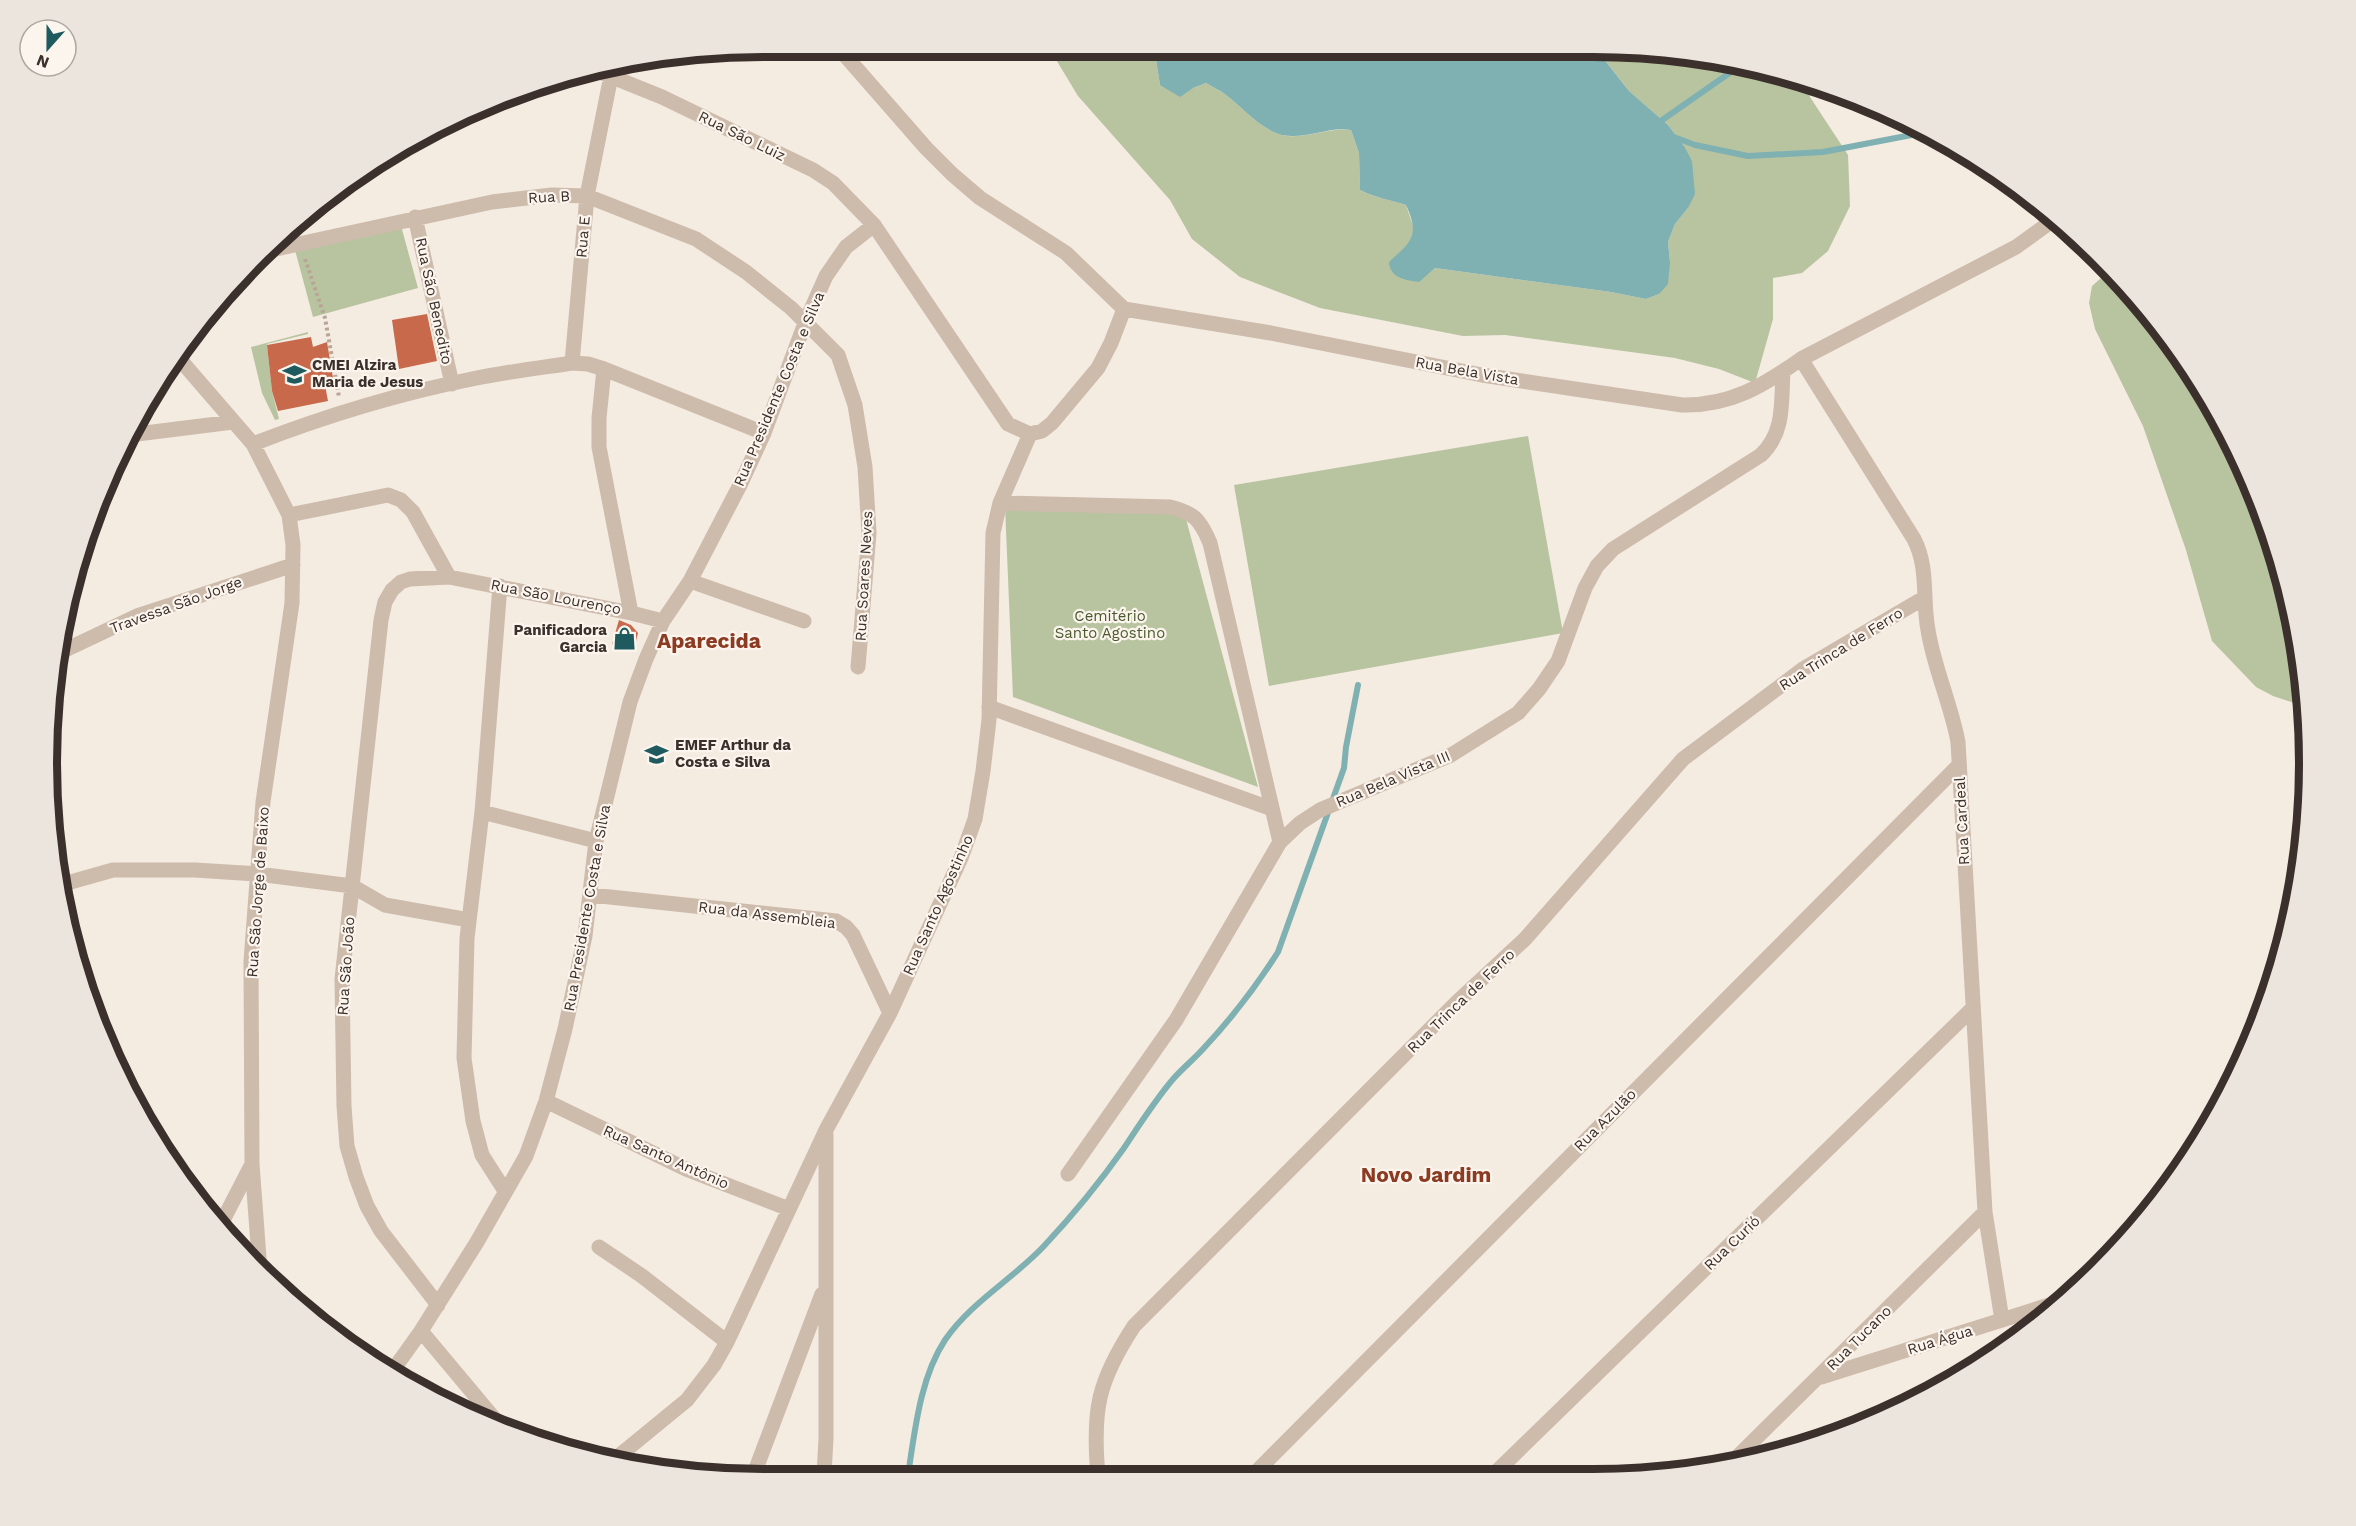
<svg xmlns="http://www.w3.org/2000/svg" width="2356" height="1526" font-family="'Work Sans',sans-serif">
	<rect width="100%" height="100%" fill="#f4ebe1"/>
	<!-- green -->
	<path fill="#b8c4a0" d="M1052,53h103l5,32 33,3 13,-5c6,4 14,7 20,12 17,13 34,34 56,40 23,5 47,-8 69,-5l8,23 1,37c17,9 29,9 46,15l9,27 -5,11 9,38 16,-13 176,24 35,7 13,-5 11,-32 -2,-20 7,-18 13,-16 -4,-62 -16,-21 -39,-34 -30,-38h88l118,27 5,17 38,58 2,51 -22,45 -26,22 -29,5v41l-18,64 -36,-14 -44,-11 -170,-23 -42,1 -143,-28 -80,-31 -48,-38 -22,-39 -92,-104z
		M400,222l18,66 -105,29 -18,-67z
		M2109,271l52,56 74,119 50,131 21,130 -33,-11 -17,-9 -44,-46 -26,-91 -43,-124 -48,-97 -6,-26 3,-17z
		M308,332v2l-41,10 5,47 7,28 -4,1 -13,-27 -11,-46z
		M1528,436l35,197 -294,53 -35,-201z
		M1182,504l76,283 -245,-90 -8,-191z"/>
	<!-- water -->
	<path fill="#7fb0b2" d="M1155,53h444l30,38 39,34 16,21 8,15 3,33 -7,14 -13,16 -7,18 2,20 -2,22 -9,10 -13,5 -35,-7 -176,-24 -16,14c-14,-2 -29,-4 -30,-20 23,-21 31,-26 17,-57 -18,-6 -28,-6 -46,-15l-1,-37 -8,-23c-22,-4 -46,10 -69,5 -22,-6 -39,-27 -56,-40 -6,-5 -14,-8 -20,-12l-13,5 -13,9 -20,-12z"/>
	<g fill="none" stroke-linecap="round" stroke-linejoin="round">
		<!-- stream -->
		<path stroke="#7fb0b2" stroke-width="6" d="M1655,125l86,-60
			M1671,136l24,9 53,11 75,-4 104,-20
			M908,1475c7,-45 12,-97 37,-135 26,-38 68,-61 99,-94 29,-31 56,-64 80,-98 16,-24 31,-48 50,-70 9,-10 20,-19 29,-29 28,-30 53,-62 75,-97l66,-184 2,-21 12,-62"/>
	</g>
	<!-- building -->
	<path fill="#c8694b" d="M427,314l10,47 -38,8 -7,-49z
		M311,337l2,10 14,-5 6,36 -9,2 4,21 -50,10 -6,-20 -5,-46z
		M619,620l12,5 7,8 -4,17 -22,-6z"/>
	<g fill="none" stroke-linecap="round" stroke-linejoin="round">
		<!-- path -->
		<path stroke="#b9a596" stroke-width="4" stroke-dasharray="3 3" stroke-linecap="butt" d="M305,259l20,59 14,79"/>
		<!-- minor -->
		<path stroke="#cdbbac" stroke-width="15" d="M843,53l83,95 26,26 28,24 86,55 58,56
			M595,70l67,27 151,73 20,13 41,42 134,199 22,10
			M415,217l37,167
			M262,252l230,-50 60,-7 35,1 109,43 50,33 45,36 47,47 17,50 10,62 4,66 -11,134
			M1124,309l147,24 211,42 200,30c48,1 81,-19 119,-46l215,-112 40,-29
			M176,355l77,89 36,71 4,30 -1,58 -29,199 -12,159 1,203 8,107
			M1801,359l113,180c15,29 8,60 14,91 6,38 23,74 30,112l27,470 17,108
			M572,363l15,-167 24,-120
			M604,369l-5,49v29l32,166
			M1030,434l12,-3 10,-8 46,-55 13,-25 13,-34
			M129,435l104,-13
			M253,444c72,-28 144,-50 219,-65 33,-7 67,-11 100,-16l16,1 16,5 160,64
			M1000,503l170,4c24,6 30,12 40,36l70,299
			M289,515l99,-20 13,5 12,12 36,65
			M690,581l114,40
			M500,586l-18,226 -15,126 -3,120 9,63 9,34 23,36
			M61,652l76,-36 156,-51
			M989,707l283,102
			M482,812l114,29
			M60,885l53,-15h82l63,4 94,12 33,19 84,15
			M591,895l245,26 10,6 7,8 37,78
			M546,1101l140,68 103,40
			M1068,1174l108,-154 104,-178 20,-19 20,-13 131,-55 67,-42 21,-24 19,-28 27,-73 12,-22 16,-17 148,-94c24,-23 20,-52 22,-83
			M219,1228l33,-64
			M599,1247l43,29 85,66
			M438,1305l-57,-74 -14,-25 -11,-29 -9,-31 -3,-40 -2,-127 39,-359 4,-18 7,-12 9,-8 9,-3 39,-2 182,36 32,8
			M421,1331l82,98
			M391,1373l30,-42 56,-89 49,-86 20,-55 19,-72 20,-93 11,-95 34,-139 16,-43 17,-38 27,-40 50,-96 24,-52 41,-110 21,-47 20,-29 28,-22
			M1821,1377l241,-76
			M615,1459l72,-59 27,-35 13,-23 100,-214 63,-115 71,-155 14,-39 8,-48 6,-51 4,-187 7,-30 30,-69
			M1731,1463l254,-251
			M754,1474l68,-180
			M824,1474l2,-35v-305
			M1098,1475c-6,-65 0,-94 36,-149l322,-323 69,-64 158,-180 120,-90 121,-71
			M1252,1476l707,-711
			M1491,1477l482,-469"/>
	</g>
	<!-- icons -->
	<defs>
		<symbol id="school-bare" viewBox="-9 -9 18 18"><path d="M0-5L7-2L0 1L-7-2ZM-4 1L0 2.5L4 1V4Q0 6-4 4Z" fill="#1f5a5e" stroke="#fbf5ee" stroke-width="2.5" paint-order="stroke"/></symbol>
		<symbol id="shop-bare" viewBox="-9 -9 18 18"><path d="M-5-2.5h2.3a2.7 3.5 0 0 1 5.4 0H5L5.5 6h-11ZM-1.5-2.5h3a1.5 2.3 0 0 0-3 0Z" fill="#1f5a5e" stroke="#fbf5ee" stroke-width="2.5" paint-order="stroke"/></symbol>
	</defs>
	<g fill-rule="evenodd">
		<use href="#school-bare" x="278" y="358" width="33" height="33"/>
		<use href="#shop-bare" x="608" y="622" width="33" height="33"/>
		<use href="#school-bare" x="640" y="738" width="33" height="33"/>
	</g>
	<g text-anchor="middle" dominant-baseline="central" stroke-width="4.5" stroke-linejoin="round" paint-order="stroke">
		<!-- street labels -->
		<g font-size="15" fill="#3b302b" stroke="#fbf5ee">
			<text transform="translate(742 136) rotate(26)">Rua São Luiz</text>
			<text transform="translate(549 197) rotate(-3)">Rua B</text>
			<text transform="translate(583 237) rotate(-85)">Rua E</text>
			<text transform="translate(434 301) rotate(78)">Rua São Benedito</text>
			<text transform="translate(1467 371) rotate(10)">Rua Bela Vista</text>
			<text transform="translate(779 389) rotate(-67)">Rua Presidente Costa e Silva</text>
			<text transform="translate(864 576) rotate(-87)">Rua Soares Neves</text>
			<text transform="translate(556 597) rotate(11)">Rua São Lourenço</text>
			<text transform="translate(176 605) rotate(-20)">Travessa São Jorge</text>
			<text transform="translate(1841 649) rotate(-32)">Rua Trinca de Ferro</text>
			<text transform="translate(1393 779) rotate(-23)">Rua Bela Vista III</text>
			<text transform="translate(1962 821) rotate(-93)">Rua Cardeal</text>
			<text transform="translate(258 892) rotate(-86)">Rua São Jorge de Baixo</text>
			<text transform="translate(938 905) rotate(-66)">Rua Santo Agostinho</text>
			<text transform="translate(587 908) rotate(-80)">Rua Presidente Costa e Silva</text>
			<text transform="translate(767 915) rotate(7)">Rua da Assembleia</text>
			<text transform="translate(346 966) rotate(-86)">Rua São João</text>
			<text transform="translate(1461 1001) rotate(-44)">Rua Trinca de Ferro</text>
			<text transform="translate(1605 1120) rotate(-45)">Rua Azulão</text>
			<text transform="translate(666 1157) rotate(24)">Rua Santo Antônio</text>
			<text transform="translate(1732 1243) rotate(-44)">Rua Curió</text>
			<text transform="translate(1859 1338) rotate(-45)">Rua Tucano</text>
			<text transform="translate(1940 1340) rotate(-17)">Rua Água</text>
		</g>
		<!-- poi labels -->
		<g font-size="15" font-weight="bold" fill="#3b302b" stroke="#fbf5ee" text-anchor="start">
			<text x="312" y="365">CMEI Alzira<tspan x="312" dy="17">Maria de Jesus</tspan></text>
			<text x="607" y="630" text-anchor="end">Panificadora<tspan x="607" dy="17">Garcia</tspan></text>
			<text x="675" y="745">EMEF Arthur da<tspan x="675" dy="17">Costa e Silva</tspan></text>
		</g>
		<!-- park labels -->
		<g font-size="15" fill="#4a5a2e" stroke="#fbf5ee">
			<text x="1110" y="616">Cemitério<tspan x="1110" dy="17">Santo Agostino</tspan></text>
		</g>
		<!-- district labels -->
		<g font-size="21" font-weight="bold" fill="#8c3b22" stroke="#fbf5ee">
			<text x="709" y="640">Aparecida</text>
			<text x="1426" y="1174">Novo Jardim</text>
		</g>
	</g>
	<!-- crop -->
	<path d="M0 0H2356V1526H0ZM763 57H1593A706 706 0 0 1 2299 763V763A706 706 0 0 1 1593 1469H763A706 706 0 0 1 57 763V763A706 706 0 0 1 763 57Z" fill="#ece5de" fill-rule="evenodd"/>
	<path fill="none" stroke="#3b302b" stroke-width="8" d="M763 57H1593A706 706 0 0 1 2299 763V763A706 706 0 0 1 1593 1469H763A706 706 0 0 1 57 763V763A706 706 0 0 1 763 57Z"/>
	<!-- north arrow -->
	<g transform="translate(48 48) rotate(201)"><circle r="28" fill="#fbf5ee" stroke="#aea6a0" stroke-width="1.5"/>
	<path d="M0-4.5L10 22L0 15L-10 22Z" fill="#1f5a5e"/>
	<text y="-9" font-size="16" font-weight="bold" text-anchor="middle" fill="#3b302b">N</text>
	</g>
</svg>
